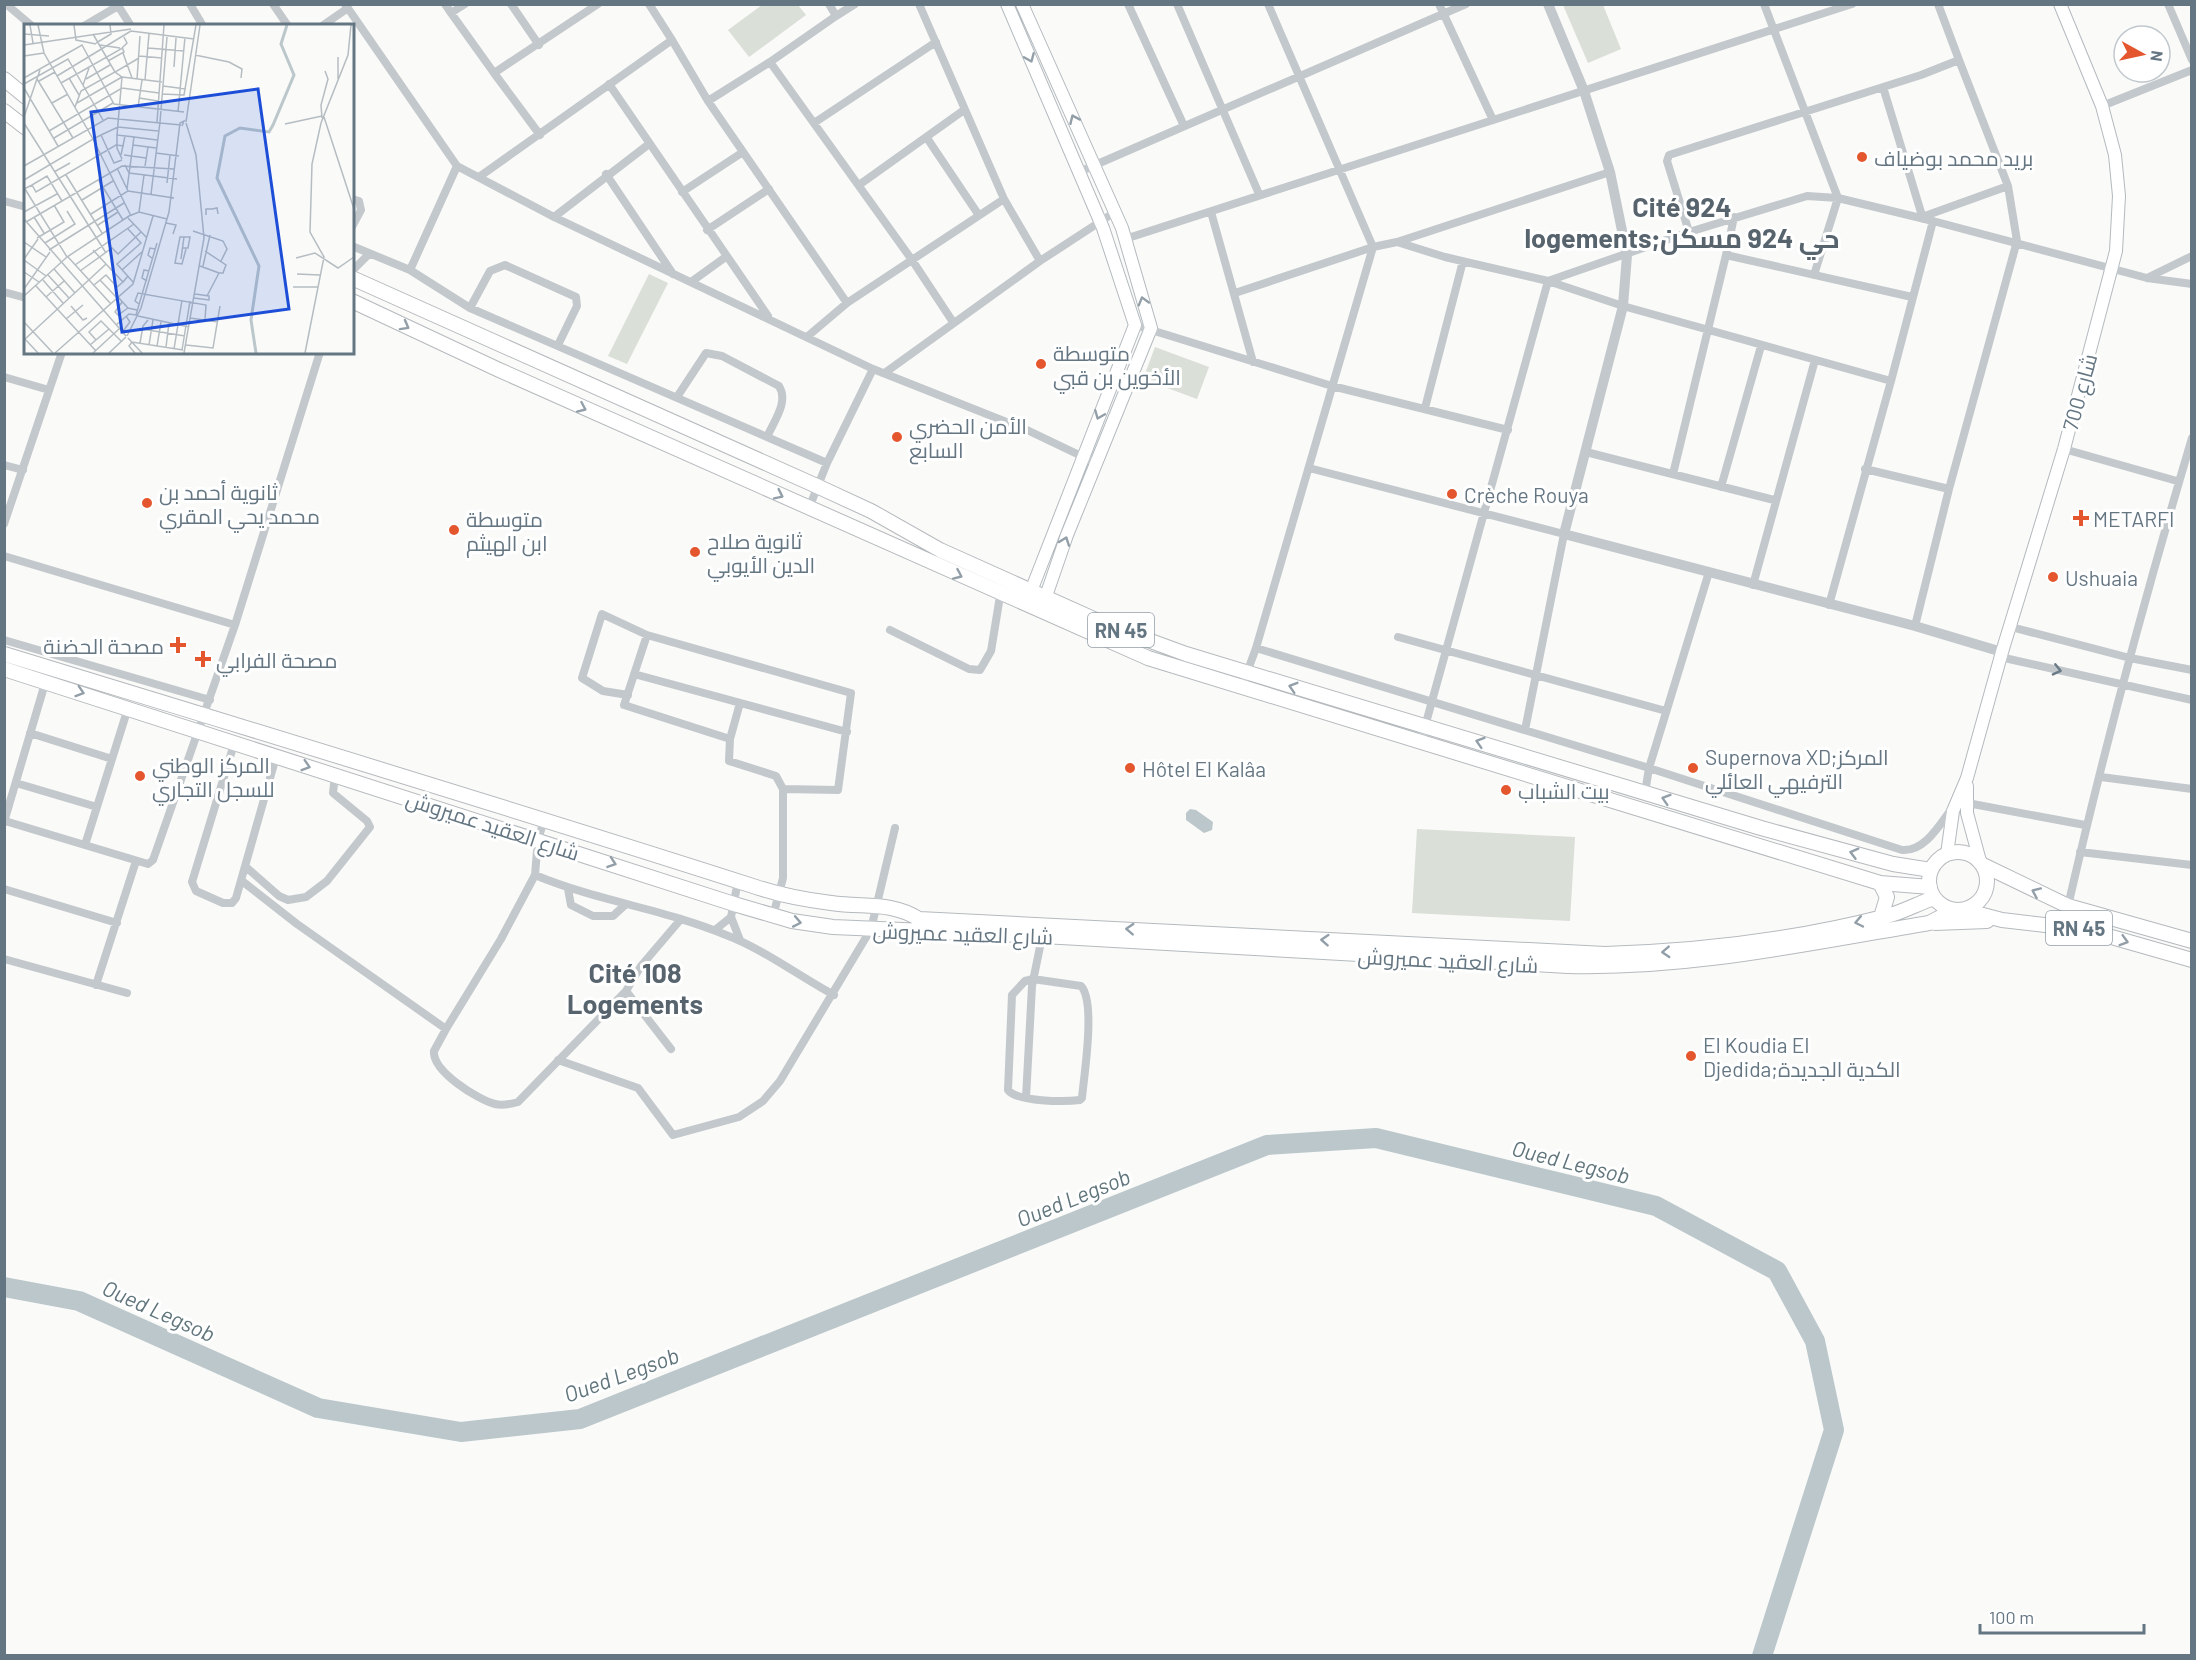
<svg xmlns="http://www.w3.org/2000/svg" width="2196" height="1660" font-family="Barlow,Cairo,sans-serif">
	<rect width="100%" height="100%" fill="#fafaf8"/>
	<!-- green -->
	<path fill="#dadfd7" d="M762,5h36l8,10 -57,42 -21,-27z
		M1563,5h40l18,44 -33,14z
		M649,274l19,9 -41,81 -19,-8z
		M1155,347l54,20 -12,32 -54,-20z
		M1417,829l158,8 -5,84 -158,-8z"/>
	<!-- water -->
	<path fill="#bbc7cb" d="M1190,809l6,1 17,12 -1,8 -8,3 -18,-13v-7z"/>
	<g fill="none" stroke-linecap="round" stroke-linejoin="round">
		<!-- river -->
		<path stroke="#bbc7cb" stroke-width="20" d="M4,1287l75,14 239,107 143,24 119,-13 687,-274 109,-7 280,68 121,65 38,70 19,89 -72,226"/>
		<defs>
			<path id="secondary" d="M1007,4l96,224 32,97 -104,266
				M1022,4l100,224 29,100 -84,207 -21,61
				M1967,786v27l13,48
				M1947,854l6,-43 14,-33 35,-126 62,-203 52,-198 3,-55 -4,-41 -13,-49 -42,-102"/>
			<path id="primary" d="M4,79l22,18
				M4,111l22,17
				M352,278l467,209 52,24 69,39 167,75 79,29 575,174 132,36 38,6
				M352,301l145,68 651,289 732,225 50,4
				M4,654c252,77 503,153 752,233 24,8 50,13 75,16 33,5 59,-2 88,16l686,35c95,-3 190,-14 282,-38 16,-4 32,-13 47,-18
				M4,669l730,235 58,17 41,6 228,10 507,29c123,3 241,-23 361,-43l25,-13
				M1929 881a29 29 0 1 1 58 0a29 29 0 1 1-58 0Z
				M1983,865l85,41 124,35
				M1880,883l7,14 -6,20
				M1964,910l38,10 85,10 105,30
				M1935,923l52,-2"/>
		</defs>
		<!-- secondary casing -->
		<use href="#secondary" stroke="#b3babf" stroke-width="14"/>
		<!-- primary casing -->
		<use href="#primary" stroke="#b5babe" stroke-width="16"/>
		<!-- minor -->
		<path stroke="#c3c8cc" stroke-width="8" d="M6,4l26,22
			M117,4l14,22
			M190,4l13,22
			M273,4l15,22
			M345,4l112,162 97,51 319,152 154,61 69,33
			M445,4l6,9
			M465,4l-14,9 43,60
			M511,4l28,41
			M649,4l23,36
			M829,4l7,12 -66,46 142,198 41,62
			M919,4l85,195 36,62
			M1128,4l56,122
			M1177,4l82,190
			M1268,4l105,243 24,-5 213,-70
			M1439,4l54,116
			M1764,4l74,194 -24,77
			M2168,4l24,56
			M836,16l19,-12
			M84,26l34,-20
			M322,26l26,-18
			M609,84l159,232
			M1883,87l40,132
			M708,101l62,-39
			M2102,106l90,-36
			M814,123l122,-81
			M540,135l-46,-62 104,-69
			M927,138l51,76
			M1079,172l387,-168
			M606,174l67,100
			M479,177l193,-137 36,61 139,202 157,-104
			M859,185l105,-75
			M682,192l61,-40
			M352,199l7,2 2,9 -9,17
			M4,201l22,6
			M1211,212l42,150
			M554,217l95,-73
			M1734,217l-8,38 186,42
			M1922,217l86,-31
			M1933,221l214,57 45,6
			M707,230l62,-41
			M1689,232l-22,-71 2,-6 252,-80 38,-15 -21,-56
			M1125,239l727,-235
			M1397,242l48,15 103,24 75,25 268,75 42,-160 -95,-23 -31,-2 -118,36 -141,49 -127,460
			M352,246l58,24 60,38 357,155
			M410,270l47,-104
			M352,271l16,-16
			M2147,278l45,-22
			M691,282l36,-26
			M4,292l22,6
			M1235,293l138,-46
			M470,308l20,-37 15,-6 71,32 1,9 -19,39
			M1135,325l197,61 176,44
			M808,336l39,-33
			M886,372l154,-111 75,-49
			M4,377l45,13
			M677,397l29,-44 16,3 57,30c10,16 -5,35 -12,51
			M1425,408l38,-147
			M2064,449l113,32
			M1586,452l188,48
			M4,465l19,5
			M1309,468l255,66 -39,196
			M1865,469l84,20
			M1673,474l53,-219
			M1721,487l40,-141
			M809,508l18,-45 46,-94
			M4,524l58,-172
			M4,556l231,69
			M1753,585l62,-225
			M1829,605l62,-224
			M1915,626l34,-137 68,-248 -9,-55 -49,-126
			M2011,627l119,31 62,12
			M890,630l79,39 11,1 11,-19 10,-61
			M647,635l-23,70 106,34
			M1398,637l268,74
			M4,640l206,60
			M1256,648l393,120 253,82c23,2 38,-26 51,-43
			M2000,657l192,43
			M634,674l213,58
			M1241,689l15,-41 117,-401
			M628,695l-25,-4 -21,-13 20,-64 45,21 204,58 -13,97 -55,-1 -7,-13 -47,-15 1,-22 10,-36
			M30,733l82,26
			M234,744l-42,138 4,9 27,12h9l4,-5 40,-141
			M2101,777l91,12
			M16,783l81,24
			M1645,793l4,-25 60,-196
			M1962,802l123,23
			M5,821l143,43 5,-4 82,-235 85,-273
			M4,822l42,-142
			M85,845l43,-137
			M2080,852l112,13
			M246,867l33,29 9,4 18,-3 21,-16 43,-54 -3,-6 -34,-28 2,-18
			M535,875c62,26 129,34 191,60 37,14 73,41 108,60
			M242,881l55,43 149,105 55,-90 34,-64 3,-36 6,-18
			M4,889l113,34
			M568,889l3,16 22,11h20l13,-12
			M2068,906c36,-157 78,-313 124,-468
			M773,916l10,-38v-89
			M731,917l9,23
			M715,930l16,-13 7,-36
			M4,959l123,34
			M1033,979l48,7c15,16 3,89 1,112l-2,2c-15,2 -63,2 -72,-10l4,-95 13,-14z
			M96,985l40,-124
			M626,991l45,58
			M446,1029l-12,22c-2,20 44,49 61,53 8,2 16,0 23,-2l108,-111 15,-25 40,-47
			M558,1060l80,28 35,47 66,-18 24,-16 17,-20 91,-152 24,-101
			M1026,1098l6,-112 11,-54"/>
		<!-- tertiary -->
		<path stroke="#c3c8cc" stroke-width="10" d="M1548,4l36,87 26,81 17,83 -4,51 -59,228 351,92 87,26"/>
		<!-- secondary -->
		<use href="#secondary" stroke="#fff" stroke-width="12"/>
		<!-- primary -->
		<use href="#primary" stroke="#fff" stroke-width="14"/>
	</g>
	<!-- one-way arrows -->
	<defs><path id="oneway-chevron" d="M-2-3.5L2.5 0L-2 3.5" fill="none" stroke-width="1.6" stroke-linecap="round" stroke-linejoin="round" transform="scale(1.5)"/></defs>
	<g stroke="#939fa8">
		<use href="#oneway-chevron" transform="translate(1030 58) rotate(67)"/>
		<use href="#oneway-chevron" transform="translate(1074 119) rotate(-114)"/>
		<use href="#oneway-chevron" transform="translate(1143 301) rotate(-106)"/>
		<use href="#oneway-chevron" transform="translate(405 326) rotate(29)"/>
		<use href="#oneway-chevron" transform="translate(582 408) rotate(24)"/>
		<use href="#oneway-chevron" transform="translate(1099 415) rotate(112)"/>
		<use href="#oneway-chevron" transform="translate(779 495) rotate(26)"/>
		<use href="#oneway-chevron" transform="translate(1065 541) rotate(-70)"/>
		<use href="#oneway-chevron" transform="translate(958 575) rotate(24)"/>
		<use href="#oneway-chevron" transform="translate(1293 687) rotate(-163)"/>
		<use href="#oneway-chevron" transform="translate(80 692) rotate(18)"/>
		<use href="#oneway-chevron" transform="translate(1480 742) rotate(-163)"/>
		<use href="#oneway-chevron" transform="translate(306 766) rotate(17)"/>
		<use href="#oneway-chevron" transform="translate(1666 799) rotate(-163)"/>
		<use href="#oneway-chevron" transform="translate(1854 853) rotate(-165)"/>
		<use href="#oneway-chevron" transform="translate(612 863) rotate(19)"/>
		<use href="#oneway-chevron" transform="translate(2036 892) rotate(-156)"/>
		<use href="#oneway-chevron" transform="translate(797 922) rotate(11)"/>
		<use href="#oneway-chevron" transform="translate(1859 922) rotate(168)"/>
		<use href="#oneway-chevron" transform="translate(1130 929) rotate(-177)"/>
		<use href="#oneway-chevron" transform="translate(1325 940) rotate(-176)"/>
		<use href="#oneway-chevron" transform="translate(2124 941) rotate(16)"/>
		<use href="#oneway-chevron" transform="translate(1666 952) rotate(177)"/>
	</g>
	<use stroke="#6a7a87" href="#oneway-chevron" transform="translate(2057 670) rotate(13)"/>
	<!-- markers -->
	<g fill="#e4572e" stroke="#fff" stroke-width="2">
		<circle cx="1862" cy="157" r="6"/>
		<circle cx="1041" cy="364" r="6"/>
		<circle cx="897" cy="437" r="6"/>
		<circle cx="1452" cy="494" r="6"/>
		<circle cx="147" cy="503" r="6"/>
		<path d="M2078 509h6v6h6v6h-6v6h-6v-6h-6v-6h6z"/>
		<circle cx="454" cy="530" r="6"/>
		<circle cx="695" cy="552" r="6"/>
		<circle cx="2053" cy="577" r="6"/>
		<path d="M175 636h6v6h6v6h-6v6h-6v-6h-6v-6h6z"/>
		<path d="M200 650h6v6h6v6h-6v6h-6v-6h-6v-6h6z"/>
		<circle cx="1130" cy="768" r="6"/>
		<circle cx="1693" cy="768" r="6"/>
		<circle cx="140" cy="776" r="6"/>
		<circle cx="1506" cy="790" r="6"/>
		<circle cx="1691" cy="1056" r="6"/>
	</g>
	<g text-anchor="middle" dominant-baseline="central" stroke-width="6" stroke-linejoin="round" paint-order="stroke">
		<!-- shield labels -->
		<g fill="#fff" stroke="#939fa8" stroke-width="1.5">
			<rect x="1088" y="613" width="66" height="34" rx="4.5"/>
			<rect x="2046" y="911" width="66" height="34" rx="4.5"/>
		</g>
		<g font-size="20" font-weight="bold" fill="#657683">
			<text x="1121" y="630">RN 45</text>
			<text x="2079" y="928">RN 45</text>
		</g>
		<!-- poi labels -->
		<g font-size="21" fill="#657683" stroke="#fff" text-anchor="start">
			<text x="1874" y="157">بريد محمد بوضياف</text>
			<text x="1053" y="352">متوسطة<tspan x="1053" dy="24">الأخوين بن قبي</tspan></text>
			<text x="909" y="425">الأمن الحضري<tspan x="909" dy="24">السابع</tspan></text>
			<text x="159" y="491">ثانوية أحمد بن<tspan x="159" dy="24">محمد يحي المقري</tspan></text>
			<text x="1464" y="494">Crèche Rouya</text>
			<text x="466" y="518">متوسطة<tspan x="466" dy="24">ابن الهيثم</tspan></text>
			<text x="2093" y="518">METARFI</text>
			<text x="707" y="540">ثانوية صلاح<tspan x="707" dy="24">الدين الأيوبي</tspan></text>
			<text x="2065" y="577">Ushuaia</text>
			<text x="164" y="645" text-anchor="end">مصحة الحضنة</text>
			<text x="216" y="659">مصحة الفرابي</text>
			<text x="1705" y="756">Supernova XD;المركز<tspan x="1705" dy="24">الترفيهي العائلي</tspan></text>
			<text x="152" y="764">المركز الوطني<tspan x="152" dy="24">للسجل التجاري</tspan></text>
			<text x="1142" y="768">Hôtel El Kalâa</text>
			<text x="1518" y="790">بيت الشباب</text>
			<text x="1703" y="1044">El Koudia El<tspan x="1703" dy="24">Djedida;الكدية الجديدة</tspan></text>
		</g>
		<!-- street labels -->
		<g font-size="21" fill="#657683" stroke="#fff">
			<text transform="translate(2079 392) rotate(-75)">شارع 700</text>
			<text transform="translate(493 825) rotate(18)">شارع العقيد عميروش</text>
			<text transform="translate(963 933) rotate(2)">شارع العقيد عميروش</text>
			<text transform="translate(1448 960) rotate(3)">شارع العقيد عميروش</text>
		</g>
		<!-- water labels -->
		<g font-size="22" font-style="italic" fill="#60757c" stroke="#fff">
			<text transform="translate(1571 1161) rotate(14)">Oued Legsob</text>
			<text transform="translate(1073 1197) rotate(-22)">Oued Legsob</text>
			<text transform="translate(159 1310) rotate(24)">Oued Legsob</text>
			<text transform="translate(621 1374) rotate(-20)">Oued Legsob</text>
		</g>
		<!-- district labels -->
		<g font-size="27" font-weight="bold" fill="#57646e" stroke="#fff">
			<text x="1682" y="206">Cité 924<tspan x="1682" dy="31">logements;حي 924 مسكن</tspan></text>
			<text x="635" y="972">Cité 108<tspan x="635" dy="31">Logements</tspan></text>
		</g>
	</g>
	<!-- overview -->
	<g transform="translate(24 24)">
		<rect width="330" height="330" fill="#fafaf8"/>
		<path fill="none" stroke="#bbc7cb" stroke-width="3" d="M232,329l-5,-33 8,-54 -42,-88 8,-42 15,-8 29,4 4,-7 21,-50 -13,-31 6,-19"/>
		<path fill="none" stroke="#b5bdc2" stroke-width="1.5" d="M6,1l3,18M14,1l6,28 49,86 8,-4 13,28 8,-3M50,1l2,15 20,4M107,7l63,8M0,10l25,2M72,19l15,-9 -1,-9M0,21l107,-16M76,21l20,3M124,24l36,3M99,29l9,25M171,31l34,7 13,7 -1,9M0,32l20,-3M115,32l23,2M115,34l-24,14 7,5 40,5M84,37l16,-9 -2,-5M150,43l2,-29M33,52l74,-45M0,54l58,-33 32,59 70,8M45,54l10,17M13,55l36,59M62,55l24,-14M113,55l3,-43M314,55v-22M121,56l4,-46M15,57l16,-9M37,59l60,-34 6,-6 -3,-6M0,60l44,-25 35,61M59,61l6,-17M139,62l23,3M0,64l34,58M138,70l22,1 12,-70M115,74l19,3M28,79l16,-9M53,79l45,-26M51,83l6,-16 34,-19 -22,-38M114,83l4,-27M154,88l7,-75M0,93l16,-47M300,93l30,92M298,94l-1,-13 7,-26 -3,-8M133,98l7,-97M136,98l7,-85M162,98l14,-97M0,99l82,130M261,100l37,-8M25,107l73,-43 37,5M77,111l17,-8 40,4M93,111l5,-58M110,113l23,3M30,114l59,-35M109,121l23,3M132,129l23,3M97,131l4,-19M100,131l22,3M98,135l-5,-11v-13l17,2 -7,52M101,141l4,8 48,6M0,142l84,-48 73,7M121,142l3,-19M30,148l16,-9M42,151l36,58M74,155l25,41M0,156l69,-41 38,77M143,159l3,-28M8,161l15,-9 15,25M0,165l8,-4 4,7 80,-47 8,1M1,165l42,68M104,167l46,7M127,170l9,-72M58,176l31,-19M0,188l33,-18M115,188l5,-37M67,190l37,-23 -11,-23M182,191v-6h6l5,-1 1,6M10,193l10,16M104,194l19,20M0,195l102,117M2,198l96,-56 52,3M142,199l10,2 -3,9M74,201l20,-13M104,205l13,14 -24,21 16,18M169,207l30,10 4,8 -6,12M13,214l27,-16 -10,-17M0,218l22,15M21,219l30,-19 -8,-13M158,224h6l2,-11h-10l-5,26 7,1 4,-15M25,226l75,-47M69,226l13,14M181,227l21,14 -3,8h-4M44,233l43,47M272,234l19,-5 23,15 16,-11M0,235l14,-20M129,235l-5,-4 2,-7 5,1M157,235l3,-22M0,236l22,16M51,241l59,-41M176,242l19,7 -12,23M179,242l7,-31M30,245l21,24M98,246l21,-19M56,247l32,-23 6,6 23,-22M0,248l15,10M273,250l23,1M24,251l21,23M19,256l20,23M76,256l17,18M123,257l-5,-3 2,-8 5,1M70,261l12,-10 11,12 6,-5M12,262l60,65M269,263h25M0,265l26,-37M0,272l43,-39 62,-41 10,-4 28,7M22,273l18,-16M94,273l10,11 9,2M170,274l15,2v-4l-14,-2M98,278l-7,10 3,3 10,-7M115,280l-4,-3 3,-8 68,12 -1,15M47,282l12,14 4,-2M114,292l51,11M166,294l28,4M42,295l17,-14M0,298l29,31M92,301l13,-11 7,1 21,-72M118,305l43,7M99,307l7,-9 -4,-6M103,312l14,-28 28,-96 11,-89 4,-2 -2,5M104,314l14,15M1,315l13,14M0,316l82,-76 17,18 5,-6M72,316l-7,-8 12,-11 21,21M116,319l3,-17 5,-6M66,321l19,-16M125,321l4,-25M162,321l27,3 7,-42M133,322l4,-24M142,323l3,-24M150,325l8,-49M158,326l8,-49M31,329l78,-69 20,-68M69,329l26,-24M85,329l17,-16M111,329l-6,-7 3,-4 51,8M160,329l20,-115 -8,-83 -10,-32M281,329l19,-96 -14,-25 2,-68 9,-41 27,-68 3,-30"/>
		<path fill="#1d4ed8" fill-opacity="0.15" stroke="#1d4ed8" stroke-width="3" d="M234,65l31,220 -167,23 -31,-220z"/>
		<rect width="330" height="330" fill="none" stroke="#657683" stroke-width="3"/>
	</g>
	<!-- border -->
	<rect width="2196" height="1660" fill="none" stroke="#657683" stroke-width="12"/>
	<!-- north arrow -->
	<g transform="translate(2142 54) rotate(98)"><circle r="28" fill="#ffffff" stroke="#c1c8cd" stroke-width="1.5"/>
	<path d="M0-4.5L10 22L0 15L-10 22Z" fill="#e4572e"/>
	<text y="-9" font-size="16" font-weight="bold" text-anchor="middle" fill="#657683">N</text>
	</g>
	<!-- scale -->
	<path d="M1980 1624v9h164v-9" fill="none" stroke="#657683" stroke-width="3"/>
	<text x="1989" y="1624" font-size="18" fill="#657683" stroke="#ffffff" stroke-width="4.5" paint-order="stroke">100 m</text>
</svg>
